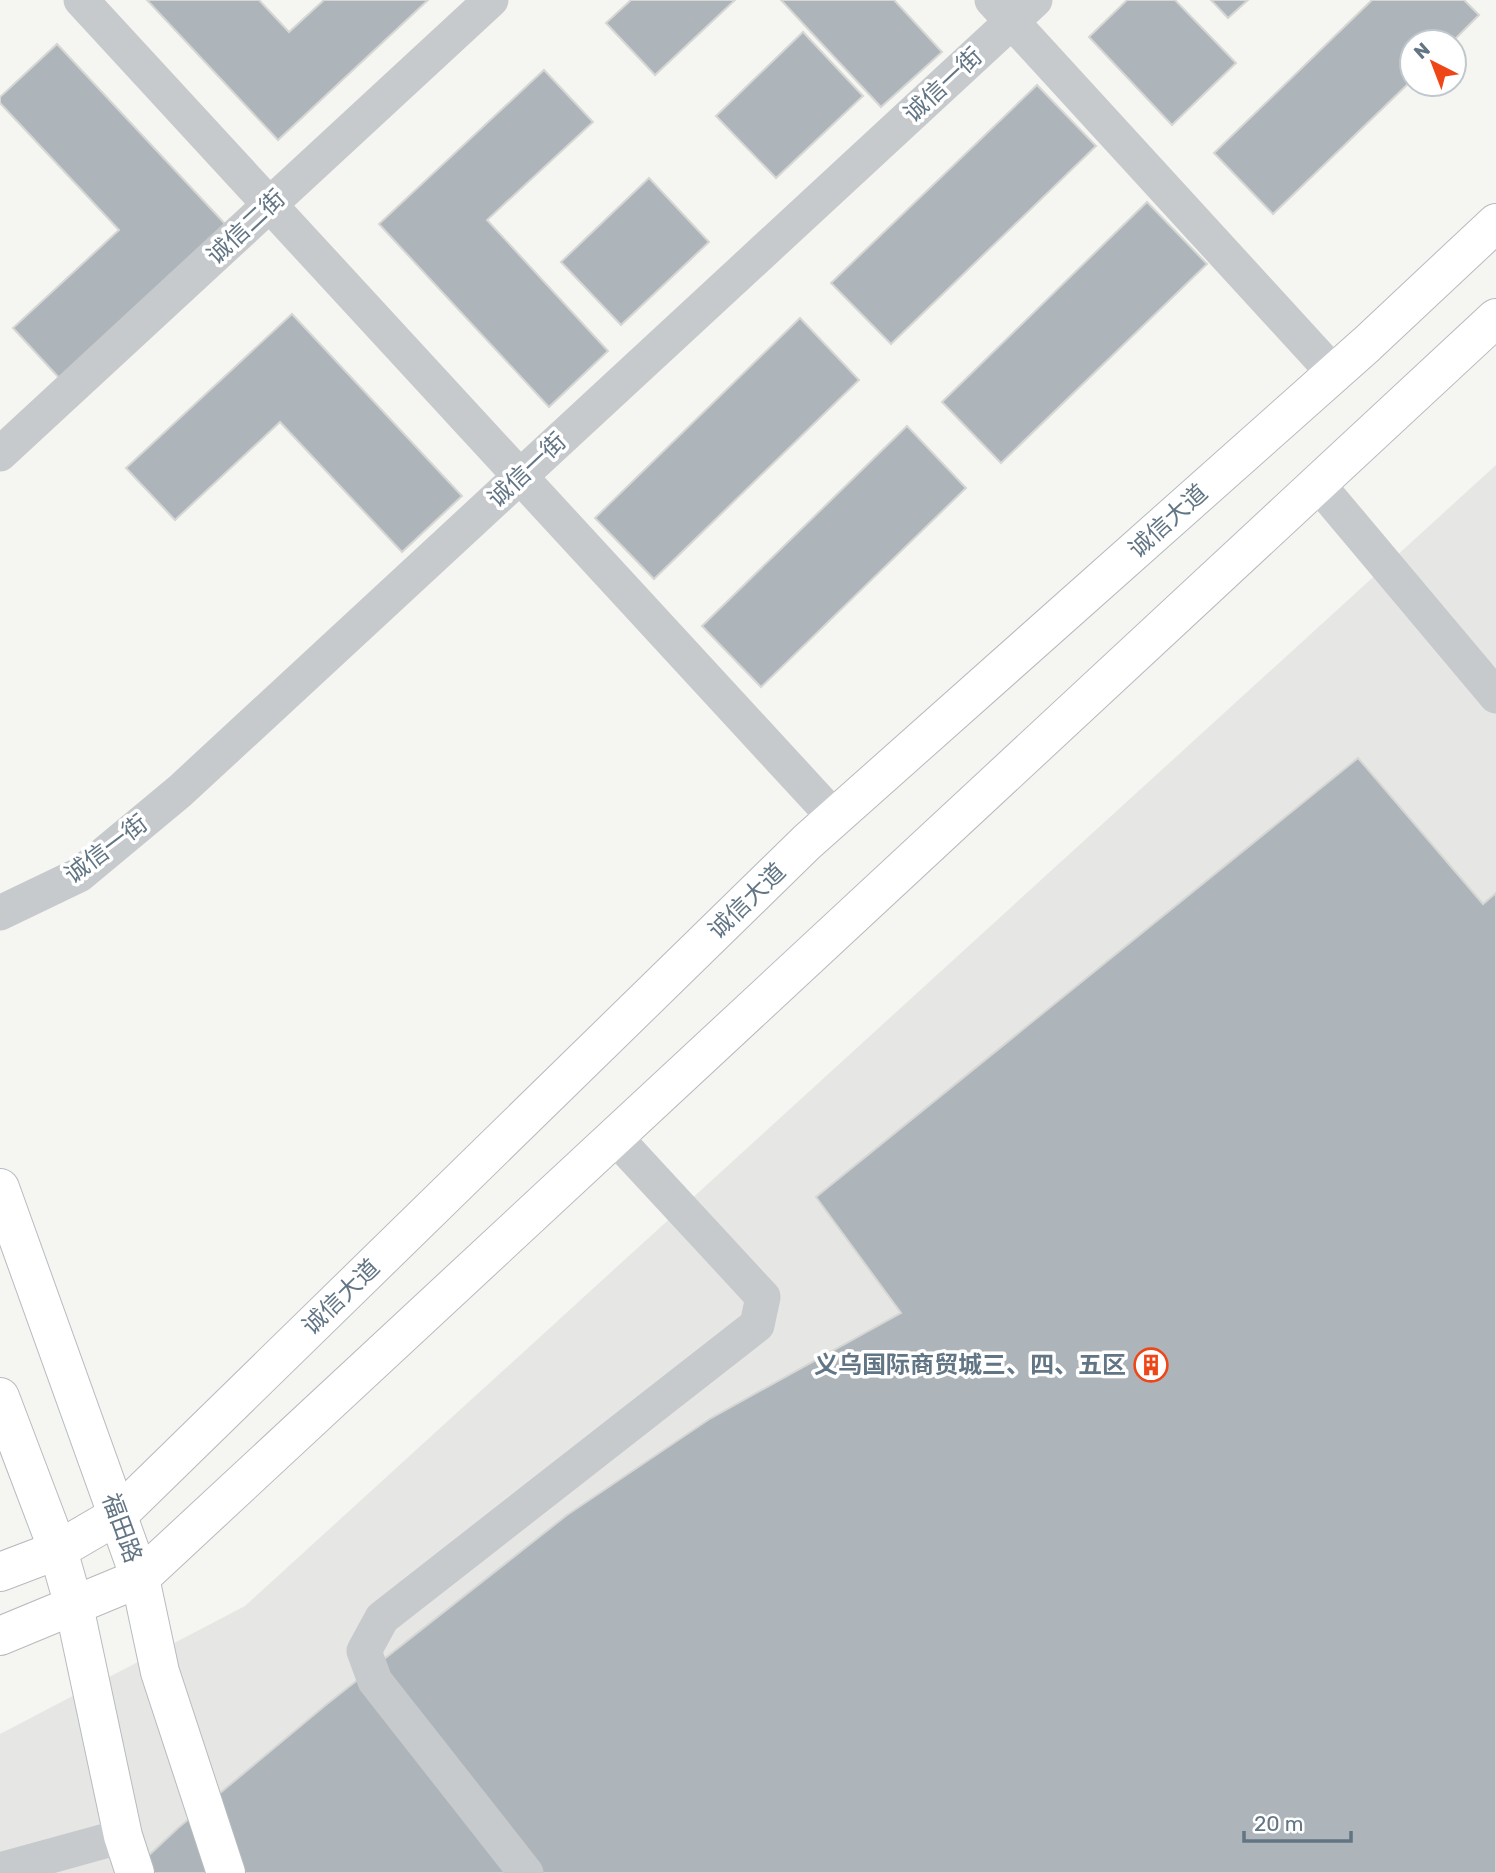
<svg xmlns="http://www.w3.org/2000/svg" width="1496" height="1873" font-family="Rubik,'Noto Sans SC',sans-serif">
	<rect width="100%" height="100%" fill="#f5f5f1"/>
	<!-- built -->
	<path fill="#e6e6e4" d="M1496,465v1408h-1496v-139l245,-128z"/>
	<!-- building -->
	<path fill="#adb5ba" stroke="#d6d6d4" stroke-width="2" d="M147,0h112l30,32 35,-32h104l-150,140z
		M631,0h104l-80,75 -49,-52z
		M781,0h113l48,52 -61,55z
		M1127,0h48l61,63 -64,62 -83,-88z
		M1211,0h37l-20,18z
		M1372,0h92l15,15 -27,27h-40v38l-139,134 -59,-61z
		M803,32l60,64 -87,82 -60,-62z
		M57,44l170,182 -165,155 -49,-53 106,-98 -119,-127v-6z
		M544,70l49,52 -106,98 121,131 -59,56 -170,-183z
		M1037,85l59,61 -205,198 -60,-61z
		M649,178l60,64 -88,83 -60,-63z
		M1147,202l60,62 -206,199 -59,-61z
		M292,314l170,182 -60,56 -122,-130 -105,98 -49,-52z
		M800,318l59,62 -205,199 -59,-61z
		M907,426l59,62 -205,199 -59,-61z
		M1358,758l125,146 13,-11v980h-1366l48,-45 149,-124 240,-189 144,-97 190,-105 -85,-116z"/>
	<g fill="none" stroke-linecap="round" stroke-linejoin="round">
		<defs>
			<path id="secondary" d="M0,1188l140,390 20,94 66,201
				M0,1397l58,153 16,56 49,230 12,37"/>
			<path id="primary" d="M0,1572l58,-22 60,-35 689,-673 560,-498 129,-121
				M0,1636l140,-58 1356,-1260"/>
		</defs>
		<!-- secondary casing -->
		<use href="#secondary" stroke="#b6bcc0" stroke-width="40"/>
		<!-- primary casing -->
		<use href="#primary" stroke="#b7bbbe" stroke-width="40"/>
		<!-- minor -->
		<path stroke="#c7cacd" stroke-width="35" d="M81,0l753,817
			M992,0l328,358
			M0,454l491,-454
			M1317,483l179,213
			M0,913l79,-38 101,-84 855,-791
			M0,1870l123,-34
			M526,1873l-151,-192 -11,-30 18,-33 375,-293 6,-28 -149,-161"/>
		<!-- secondary -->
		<use href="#secondary" stroke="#fff" stroke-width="38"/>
		<!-- primary -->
		<use href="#primary" stroke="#fff" stroke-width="38"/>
	</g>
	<!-- icons -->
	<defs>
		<symbol id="building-ring" viewBox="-11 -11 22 22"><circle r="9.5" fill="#fff" stroke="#ef4617" stroke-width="1.5"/><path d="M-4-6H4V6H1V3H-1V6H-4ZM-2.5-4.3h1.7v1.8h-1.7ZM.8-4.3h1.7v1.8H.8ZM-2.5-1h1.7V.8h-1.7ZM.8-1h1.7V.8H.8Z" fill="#ef4617"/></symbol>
	</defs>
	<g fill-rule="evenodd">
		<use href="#building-ring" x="1132" y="1346" width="38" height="38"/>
	</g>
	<g text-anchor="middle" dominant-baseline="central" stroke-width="7" stroke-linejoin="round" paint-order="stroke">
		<!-- street labels -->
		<g font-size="24" fill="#627584" stroke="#fff">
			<text transform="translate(943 85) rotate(-43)">诚信一街</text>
			<text transform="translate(246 227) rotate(-43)">诚信二街</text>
			<text transform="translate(527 470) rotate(-43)">诚信一街</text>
			<text transform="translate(1168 521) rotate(-42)">诚信大道</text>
			<text transform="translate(106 849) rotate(-37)">诚信一街</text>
			<text transform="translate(747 901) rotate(-44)">诚信大道</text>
			<text transform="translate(341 1297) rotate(-44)">诚信大道</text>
			<text transform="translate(122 1528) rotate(70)">福田路</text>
		</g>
		<!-- poi labels -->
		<g font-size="24" font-weight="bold" fill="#627584" stroke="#fff" text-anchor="end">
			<text x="1126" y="1365">义乌国际商贸城三、四、五区</text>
		</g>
	</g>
	<!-- north arrow -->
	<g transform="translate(1433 63) rotate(318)"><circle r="33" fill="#ffffff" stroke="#c0c8ce" stroke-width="2"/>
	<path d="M0-5L12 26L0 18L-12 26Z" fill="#ef4617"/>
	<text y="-10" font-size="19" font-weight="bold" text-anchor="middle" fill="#627584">N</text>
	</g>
	<!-- scale -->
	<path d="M1244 1831v10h107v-10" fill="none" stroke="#627584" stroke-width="3.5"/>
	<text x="1254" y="1831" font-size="21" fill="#627584" stroke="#ffffff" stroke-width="5" paint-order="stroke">20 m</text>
</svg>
